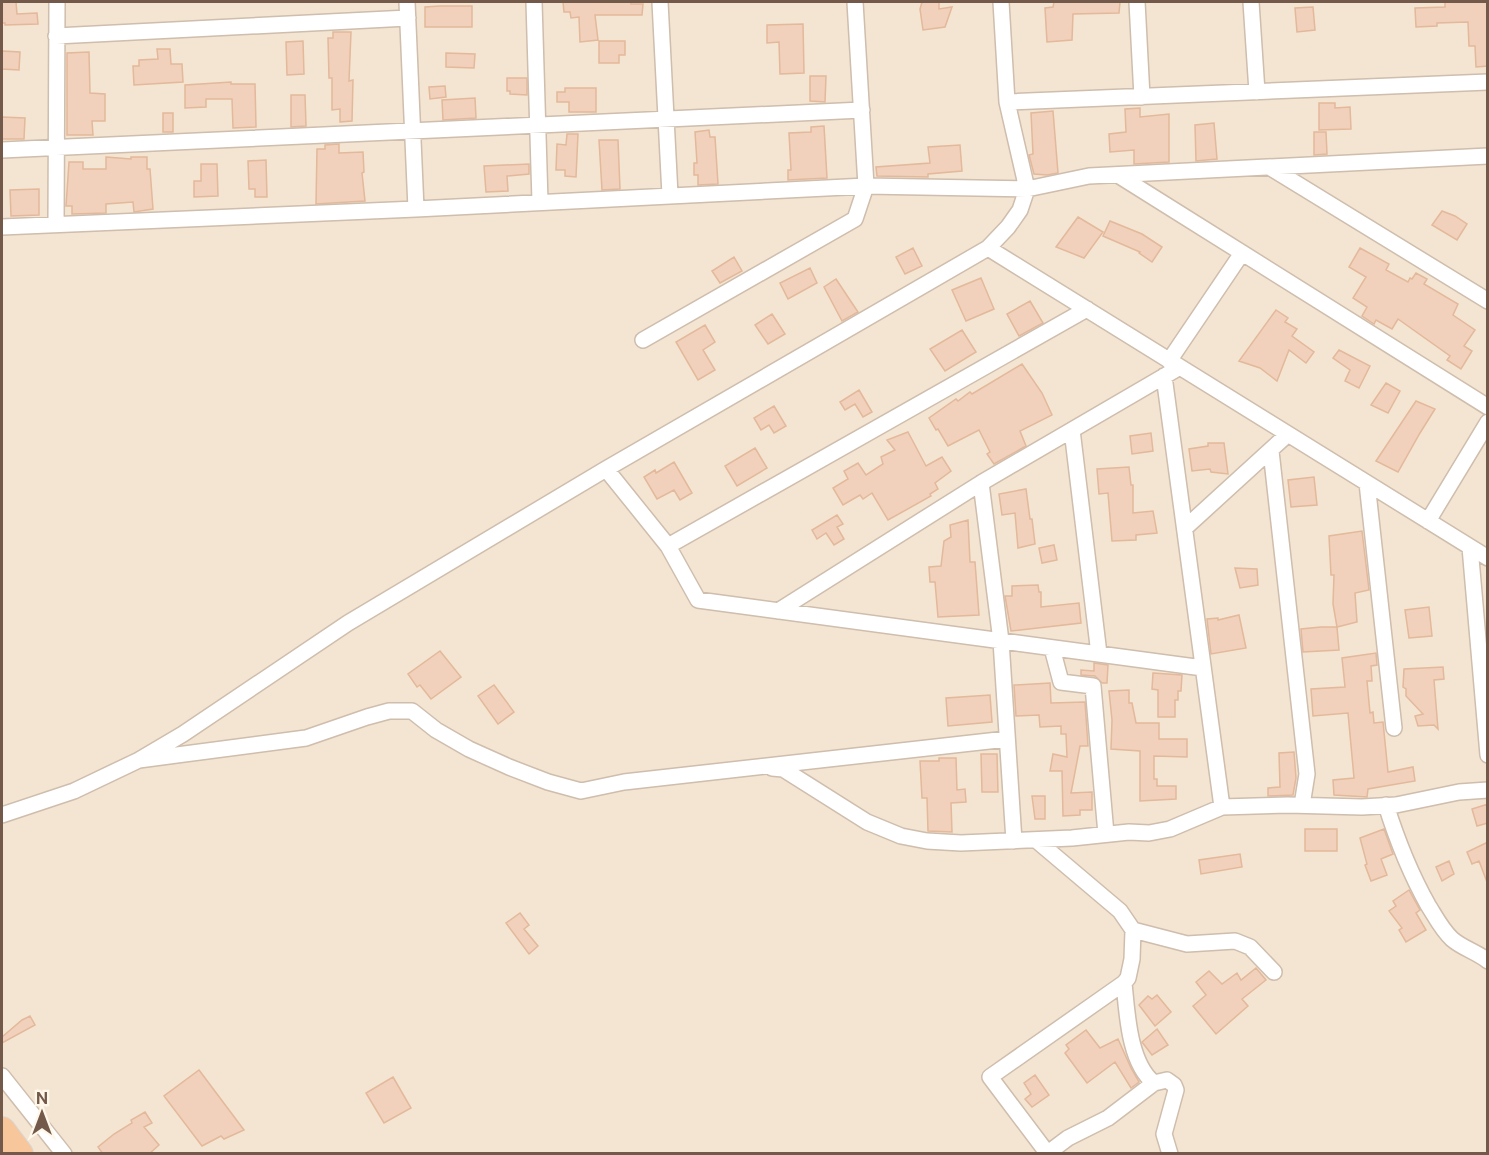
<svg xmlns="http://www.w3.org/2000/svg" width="1489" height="1155" font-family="'Public Sans',sans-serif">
	<rect width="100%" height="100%" fill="#fcf3e3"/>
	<!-- residential -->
	<path fill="#f3e5d1" d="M2,2h1485v1151l-1485,1z"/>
	<!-- building -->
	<path fill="#f1d1bb" stroke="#e3b89b" stroke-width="1.5" d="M2,2h14l1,12 20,-1 1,11 -33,1v-2h-3z
		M563,2h68v2h12l-1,11h-47l3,25 -18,2 -1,-25 -8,1 -1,-6h-6z
		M922,2h17v7l13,-2 -7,20 -22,3 -3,-21z
		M1054,2h66l-1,11 -46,1 -1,26 -25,2 -2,-34 8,-1z
		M1445,2h43v64l-12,1 -1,-21h-6l-1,-24 -31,1v3l-21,1 -1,-19 30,-1z
		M440,6h32v21h-47v-20z
		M1313,7l2,23 -18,2 -2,-24z
		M803,24l1,49 -24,1 -1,-32 -12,1v-18z
		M333,32h18l-2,49 4,-1 -1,41 -12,1v-13l-8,1v-32h-3l-1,-40h5z
		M303,41l1,33 -17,1 -1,-33z
		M599,41h26v14h-6v8h-20z
		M157,49h13l1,15h11l1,18 -49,3 -1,-19h6v-6l19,-1z
		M2,51l18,1 -1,18 -17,-1z
		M89,52l1,41 15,1v27h-13l1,14h-26v-82z
		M446,53l29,1 -1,14 -28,-1z
		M810,76h16l-1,26 -15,-1z
		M507,78h20v17l-17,-1v-3h-3z
		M231,82v2h24l1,43 -23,1 -1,-29h-26v8l-21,1v-23z
		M445,86l1,11 -16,2 -1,-12z
		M565,88h31v24h-27v-10h-12v-10h8z
		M291,95h14l1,31 -15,1z
		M475,98l1,20 -33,2 -1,-20z
		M1319,103h16v5l15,-1 1,22 -32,1z
		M1140,108v9l29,-3v48l-35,2v-14l-24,2 -1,-18 17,-2 -1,-23z
		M1053,111l5,62 -11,2 -13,-1 -5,-19 4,-1 -2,-41z
		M163,113h10v19h-10z
		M2,117l23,1 -1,21h-22z
		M1214,123l3,36 -21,2 -1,-36z
		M824,126l3,52 -39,2v-10h3l-2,-37 22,-1v-5z
		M709,130l1,7h5l3,47 -20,1v-10h-4v-12h3l-2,-31z
		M1314,132h12l1,22 -13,1z
		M567,134h11l-2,43 -11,-1v-6h-9l1,-26 9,1z
		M599,140h19l2,49 -18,1z
		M339,144v9l24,-1 1,20 -2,1 3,28 -49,3 1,-55h8v-4z
		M960,145l2,26 -34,3v3l-51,-1 -1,-9 54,-4 -2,-16z
		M106,157l25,2v-2h16v12h3l3,40 -19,3 -1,-10 -27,2v9l-34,1v-8h-6l3,-44h14v7h23z
		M266,160l1,37h-12v-8h-6l-1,-28z
		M201,164h16l1,32 -24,1v-16h7z
		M529,164v10l-22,2 1,15 -22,1 -2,-26z
		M39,189v26l-28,1 -1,-26z
		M1442,211l13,5 12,8 -10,16 -25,-15z
		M1078,217l25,15 -19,26 -28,-11z
		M1110,221l32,13 20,13 -10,15 -13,-9 1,-1 -37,-16z
		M913,248l9,18 -17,8 -9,-17z
		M1360,248l29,16 -3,6 22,12 2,-4 2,1 4,-6 11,6 -3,5 34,20 -5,11 22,15 -11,16 8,5 -11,18 -14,-9 3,-4 -52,-37 -6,10 -16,-9 -2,4 -12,-8 5,-9 -14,-9 13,-21 -17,-10z
		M734,257l8,14 -22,12 -8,-12z
		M810,268l7,15 -29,16 -8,-16z
		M981,278l13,31 -28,12 -14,-31z
		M836,279l22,33 -16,9 -18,-34z
		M1030,301l13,22 -24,13 -12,-22z
		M1276,310l12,8 -3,4 12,7 -5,7 22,16 -8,11 -17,-13 -12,31 -17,-13 -21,-7z
		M772,314l13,20 -17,10 -13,-19z
		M705,325l10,17 -12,8 12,20 -17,10 -22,-38z
		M962,330l14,22 -31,19 -15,-22z
		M1339,350l31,16 -11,22 -14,-7 5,-11 -17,-12z
		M1022,364l20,29 10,22 -32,16 6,15 -32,18 -7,-10 3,-2 -11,-22 -31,16 -10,-17 -2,1 -7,-12 27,-19 2,2 12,-9 2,2z
		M1386,383l14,8 -12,22 -17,-8z
		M859,390l13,22 -9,5 -8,-13 -10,6 -5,-8z
		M1416,401l19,8 -15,24 -22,39 -22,-11z
		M774,406l12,20 -12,7 -5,-8 -8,5 -7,-12z
		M908,432l18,34 16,-9 9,14 -16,12 3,6 -8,5 1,2 -43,24 -16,-27 -9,6 -3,-4 -17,10 -10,-17 15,-9 -4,-8 14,-8 8,12 17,-11 -2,-7 14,-7 -8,-10z
		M1151,433l2,18 -21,3 -2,-18z
		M1208,443h16l4,31 -17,-2 -1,-3 -18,2 -3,-22 19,-3z
		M755,448l12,20 -30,18 -12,-20z
		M674,462l18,31 -12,7 -6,-10 -17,9 -13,-22 11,-7 1,3z
		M1129,467l2,18h2v28l20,-2 4,22 -21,2v5l-24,1 -4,-48 -9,1 -2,-25z
		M1314,477l3,28 -26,2 -3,-27z
		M1026,489l4,30h2l3,25 -17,4 -3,-35 -13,2 -3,-21z
		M837,515l6,9 -6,3 7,12 -10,6 -8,-12 -9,6 -5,-9z
		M968,520l2,42h5l4,53 -41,2 -3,-35h-5l-1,-15 12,-1 3,-25 7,-4 -1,-12z
		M1362,531l7,59 -14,3 2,29 -20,5 -4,-23 1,-29h-3l-2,-39z
		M1054,545l3,15 -15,3 -3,-15z
		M1235,568l22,1 1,16 -18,3z
		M1038,585l1,7h2v15l38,-4 2,20 -70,8 -6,-35h7v-10z
		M1429,607l3,29 -23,2 -4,-28z
		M1239,615l7,33 -35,6 -4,-35 11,-1v2z
		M1321,627h16l2,23 -36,2 -2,-23z
		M440,651l21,26 -30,22 -11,-14 -3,2 -9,-13z
		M1376,653l1,12 -6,1 1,15h-5l3,32 3,-1 1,11 9,-1 5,50 25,-5 2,14 -47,8 -1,8 -33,-2 -1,-15 21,-2 -6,-65 -35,3 -2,-27 34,-2 -3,-29z
		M1094,663l14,2 -1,18h-5l-7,-7 -14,-1v-5l13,1z
		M1443,667l1,12 -10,1 4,49 -4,-4 -16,1 -3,-10 8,-2 -17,-18v-7l-3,-2 1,-18z
		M1153,673l29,2 -1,16h-3v9h-3v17h-17v-27l-6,-1z
		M1050,683l1,20 34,-1 3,44h-8l-9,47 21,-1v18h-12v5l-17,1 -1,-45h-12l3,-17 14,3 -1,-23h-5v-8l-21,1 -1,-12 -23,1 -2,-31z
		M494,685l20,27 -16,12 -20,-28z
		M1129,690v13h3l4,20h23v16h28v18l-33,-1v23h3v7h19v13l-36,2v-50l-29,-2 1,-29 -3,-29z
		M990,695l2,27 -44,4 -2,-28z
		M1294,752l2,26 -3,17 -25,1v-8l12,-1 -1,-34z
		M981,754h16l1,38h-16z
		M939,758h17l1,32 8,-1 1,13 -15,1 1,29 -24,-1 -1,-33h-5l-2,-37h19z
		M1032,796h13v23h-10z
		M1488,804v19l-11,3 -5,-17z
		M1305,829h32v22h-32z
		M1384,829l9,25 -12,5 6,16 -16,6 -6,-16 2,-1 -7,-26z
		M1488,842v40h-1l-8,-21 -7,3 -5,-12z
		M1240,854l2,13 -41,7 -2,-14z
		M1449,861l5,13 -12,7 -6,-14z
		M1409,890l11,20 -4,3 10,17 -20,12 -7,-12 3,-2 -13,-17 7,-5 -3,-5z
		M520,913l9,12 -5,4 14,17 -9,8 -23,-31z
		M1256,968l10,12 -24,19 6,7 -32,28 -23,-28 13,-11 -10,-13 13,-11 13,13 15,-11 4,7z
		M1157,995l14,17 -16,14 -16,-21 9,-9 4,3z
		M30,1016l5,9 -33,18v-6l20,-17z
		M1157,1029l11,16 -16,10 -10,-13z
		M1086,1030l14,18 18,-9 13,29 8,14 -8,6 -16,-26 -28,21 -22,-30 4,-4 -3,-4z
		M199,1070l45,60 -20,9 -3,-3 -19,10 -38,-50z
		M1035,1075l14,20 -17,12 -7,-8 6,-5 -7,-11z
		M393,1077l18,31 -27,15 -18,-30z
		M145,1112l7,11 -8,4 15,18 -10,9h-46l-5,-7 16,-13 18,-11 -1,-3z"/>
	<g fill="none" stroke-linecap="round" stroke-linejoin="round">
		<defs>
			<path id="minor" d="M407,2l9,207
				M534,2l6,200
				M660,2l10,193
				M1137,2l5,95
				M1251,2l6,90
				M56,36l352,-18
				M1007,102l481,-20
				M2,150l860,-40
				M1271,168l217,133
				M1118,175l370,232
				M56,224l1,-222
				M2,227l414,-18 450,-23 161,3 62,-13 399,-20
				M988,248l500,310
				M643,340l212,-121 11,-33 -11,-184
				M1169,361l73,-108
				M1164,376l58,431
				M1072,430l27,224
				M1271,451l36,323 -5,31
				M606,469l62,77 30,54 505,68
				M981,483l20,158 13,200
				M1367,483l27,245
				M1428,521l60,-99
				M1185,528l103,-94
				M668,546l419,-237
				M1470,547l18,208
				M778,611l203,-128 199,-116
				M1052,648l9,34 32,4 13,148
				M139,760l44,-26 165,-111 258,-154 382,-221 20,-21 12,-17 7,-21 -20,-87 -6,-100
				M772,768l11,1 84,53 34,14 26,5 34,2 111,-5 57,-6 20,1 21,-4 52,-22 66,-2 74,2 34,-2 63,-13 29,-2
				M1386,805c11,35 24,68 42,100 7,11 14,25 24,34 10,9 25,13 36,22
				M2,815l72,-24 65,-31 167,-22 61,-21 22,-6h23l24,19 33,19 40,18 39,15 33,9 43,-9 383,-43
				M1036,840l84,71 13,19 -1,29 -4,19 -4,5 -134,94 58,77
				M1133,930l54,14 48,-3 15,6 24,25
				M2,1076l62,78
				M1154,1083l13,-3 7,5 2,5 -12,44 6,20
				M1048,1153l20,-15 40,-20 46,-35c-25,-20 -27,-70 -30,-100"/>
			<path id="trunk" d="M2,1130l18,24"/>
		</defs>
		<!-- minor casing -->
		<use href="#minor" stroke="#cfbdad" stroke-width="18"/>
		<!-- trunk casing -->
		<use href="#trunk" stroke="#dbd4d0" stroke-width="28"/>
		<!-- minor -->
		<use href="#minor" stroke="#fff" stroke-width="15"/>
		<!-- trunk -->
		<use href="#trunk" stroke="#f8c69b" stroke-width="26"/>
	</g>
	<!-- border -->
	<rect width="1489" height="1155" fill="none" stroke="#735949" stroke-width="6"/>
	<!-- north arrow -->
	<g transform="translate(42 1113)" stroke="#fff7e9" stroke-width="4.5" paint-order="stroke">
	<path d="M0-4.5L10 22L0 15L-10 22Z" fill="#735949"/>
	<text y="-9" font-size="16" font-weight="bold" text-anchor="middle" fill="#735949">N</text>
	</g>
</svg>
